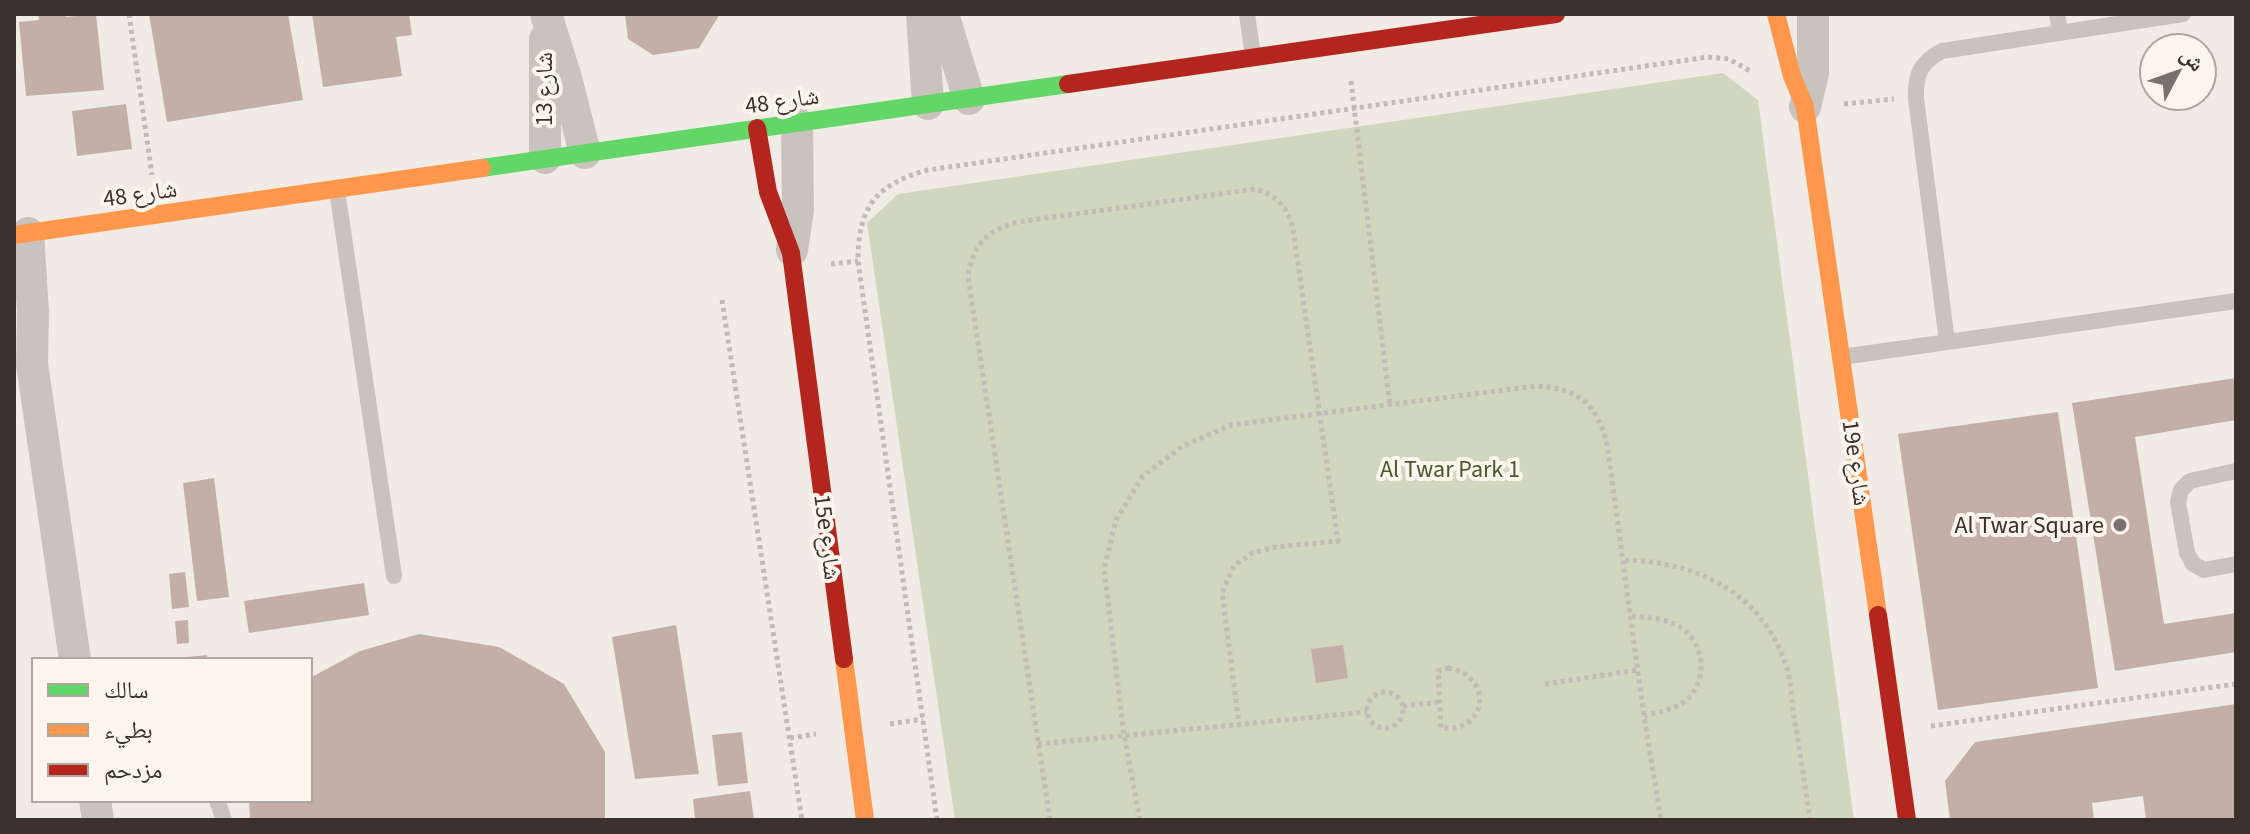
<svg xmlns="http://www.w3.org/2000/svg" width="2250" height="834" font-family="'Source Sans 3','Noto Naskh Arabic',sans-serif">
	<rect width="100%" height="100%" fill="#f0ebe5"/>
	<!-- green -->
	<path fill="#d1d6bf" d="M1723,73l35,27 96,720h-899l-88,-597 31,-29z"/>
	<!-- building -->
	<path fill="#c3afa7" d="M38,14h27l1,3 30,-3 8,76 -78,6 -7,-74 20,-2z
		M149,14h139l15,86 -136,22z
		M312,14h81v2l16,-2 3,21 -16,2 6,39 -79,11z
		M625,14h95l-21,34 -46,7 -25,-16z
		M126,104l6,45 -55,7 -5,-45z
		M2236,378v42l-101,17 29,187 72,-11v39l-121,19 -43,-268z
		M2058,412l40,276 -160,22 -40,-276z
		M214,478l15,119 -32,4 -14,-118z
		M185,572l4,35 -17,2 -3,-35z
		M364,583l5,32 -120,18 -5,-32z
		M188,620l1,23 -12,1 -2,-23z
		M676,625l23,149 -64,5 -23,-142z
		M419,634l80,13 65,37 41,68v68h-355l-1,-20h61v-122l50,-27z
		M1343,645l5,33 -32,5 -5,-34z
		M207,655l1,5h-30v-2z
		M2236,704v116h-90l-3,-24 -51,7 2,17h-144l-5,-39 30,-39z
		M742,732l6,51 -30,3 -6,-51z
		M750,791l4,29h-59l-2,-21z"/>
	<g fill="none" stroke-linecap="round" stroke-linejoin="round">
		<!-- path -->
		<path stroke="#c2bbb6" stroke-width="5" stroke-dasharray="4 4" stroke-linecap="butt" d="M129,14l23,161
			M1351,81l39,325
			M1844,104l50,-5
			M831,264l27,-3
			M722,300l80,520
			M1625,560c73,2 138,33 162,108 4,15 5,33 7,49 6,34 11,69 16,103
			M1632,616c15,2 35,2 48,11 25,16 29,55 5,74 -11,9 -28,11 -41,15
			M1448,668c47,8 39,66 -7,60l-3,-57z
			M1545,684l93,-14
			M1367 710a18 18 0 1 1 36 0a18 18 0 1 1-36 0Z
			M1403,706l37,-4
			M890,724l33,-5
			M1931,726l305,-42
			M790,738l26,-4
			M1038,744l329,-32
			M937,820l-79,-559c0,-54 18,-77 70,-91l780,-113 21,2 21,12
			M1050,820l-82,-544c6,-33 18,-45 50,-54l238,-33c22,8 31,17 37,40l45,312 -62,6 -24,6 -18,13 -12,26 17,132
			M1140,820l-16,-85 -20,-166 12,-49 27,-44 40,-30 48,-21 305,-39c42,2 61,18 71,58l37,272 17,104"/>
		<!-- lane -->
		<path stroke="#c9c3be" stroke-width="16" d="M1247,14l6,42
			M2057,14l3,19
			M337,190l57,386
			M1947,342l-31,-244c-1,-24 5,-36 26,-47l241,-37
			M1842,357l394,-56
			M2236,471l-46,10 -9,9 -3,12 9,51 6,11 11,6 32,-6
			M217,800l7,20"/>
		<!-- street -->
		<path stroke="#c9c3be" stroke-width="32" d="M546,14l20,64 19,75
			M922,14l6,90
			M943,14l26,85
			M1805,107l8,-34v-59
			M545,158v-119
			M28,233l5,79 -1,52 43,296
			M792,250l6,-40 -1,-87
			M95,800l3,20"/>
		<!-- fast -->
		<path stroke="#63d668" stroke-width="18" d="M482,168l586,-84"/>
		<!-- slow -->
		<path stroke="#ff974d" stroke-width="18" d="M1776,14l16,62 13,31 73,508
			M14,235l468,-67
			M844,659l21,161"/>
		<!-- jam -->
		<path stroke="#b3261e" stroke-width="18" d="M1068,84l488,-70
			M757,128l11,64 23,61 53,406
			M1878,615l29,205"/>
	</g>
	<!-- markers -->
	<circle fill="#7a716c" stroke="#fbf5ee" stroke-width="3" cx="2120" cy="525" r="8"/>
	<g text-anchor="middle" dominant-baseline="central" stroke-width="8" stroke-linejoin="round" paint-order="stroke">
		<!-- street labels -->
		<g font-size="24" fill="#3b302b" stroke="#fbf5ee">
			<text transform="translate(544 89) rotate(-90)">شارع 13</text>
			<text transform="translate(782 101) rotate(-8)">شارع 48</text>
			<text transform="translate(140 194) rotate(-8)">شارع 48</text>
			<text transform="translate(1856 463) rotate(82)">19e شارع</text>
			<text transform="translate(827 537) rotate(83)">15e شارع</text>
		</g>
		<!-- park labels -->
		<g font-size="24" fill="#4a5a2e" stroke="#fbf5ee">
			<text x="1450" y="469">Al Twar Park 1</text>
		</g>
		<!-- poi labels -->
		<g font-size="24" fill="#3b302b" stroke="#fbf5ee" text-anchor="end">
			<text x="2104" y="525">Al Twar Square</text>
		</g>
	</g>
	<!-- border -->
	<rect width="2250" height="834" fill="none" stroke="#3b302b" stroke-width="32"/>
	<!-- legend -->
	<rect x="32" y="658" width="280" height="144" fill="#fbf5ee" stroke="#aea6a0" stroke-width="2"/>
	<rect x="48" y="684" width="40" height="12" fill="#63d668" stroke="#aea6a0" stroke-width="2"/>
	<text x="104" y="698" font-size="24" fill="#3b302b">سالك</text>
	<rect x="48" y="724" width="40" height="12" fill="#ff974d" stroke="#aea6a0" stroke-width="2"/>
	<text x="104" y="738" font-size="24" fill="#3b302b">بطيء</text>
	<rect x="48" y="764" width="40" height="12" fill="#b3261e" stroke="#aea6a0" stroke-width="2"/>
	<text x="104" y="778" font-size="24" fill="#3b302b">مزدحم</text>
	<!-- north arrow -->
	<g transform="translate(2178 72) rotate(49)"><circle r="38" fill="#fbf5ee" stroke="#aea6a0" stroke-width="2"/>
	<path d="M0-6L14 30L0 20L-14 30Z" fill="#7a716c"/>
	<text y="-12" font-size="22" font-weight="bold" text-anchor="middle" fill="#3b302b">ش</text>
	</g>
</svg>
